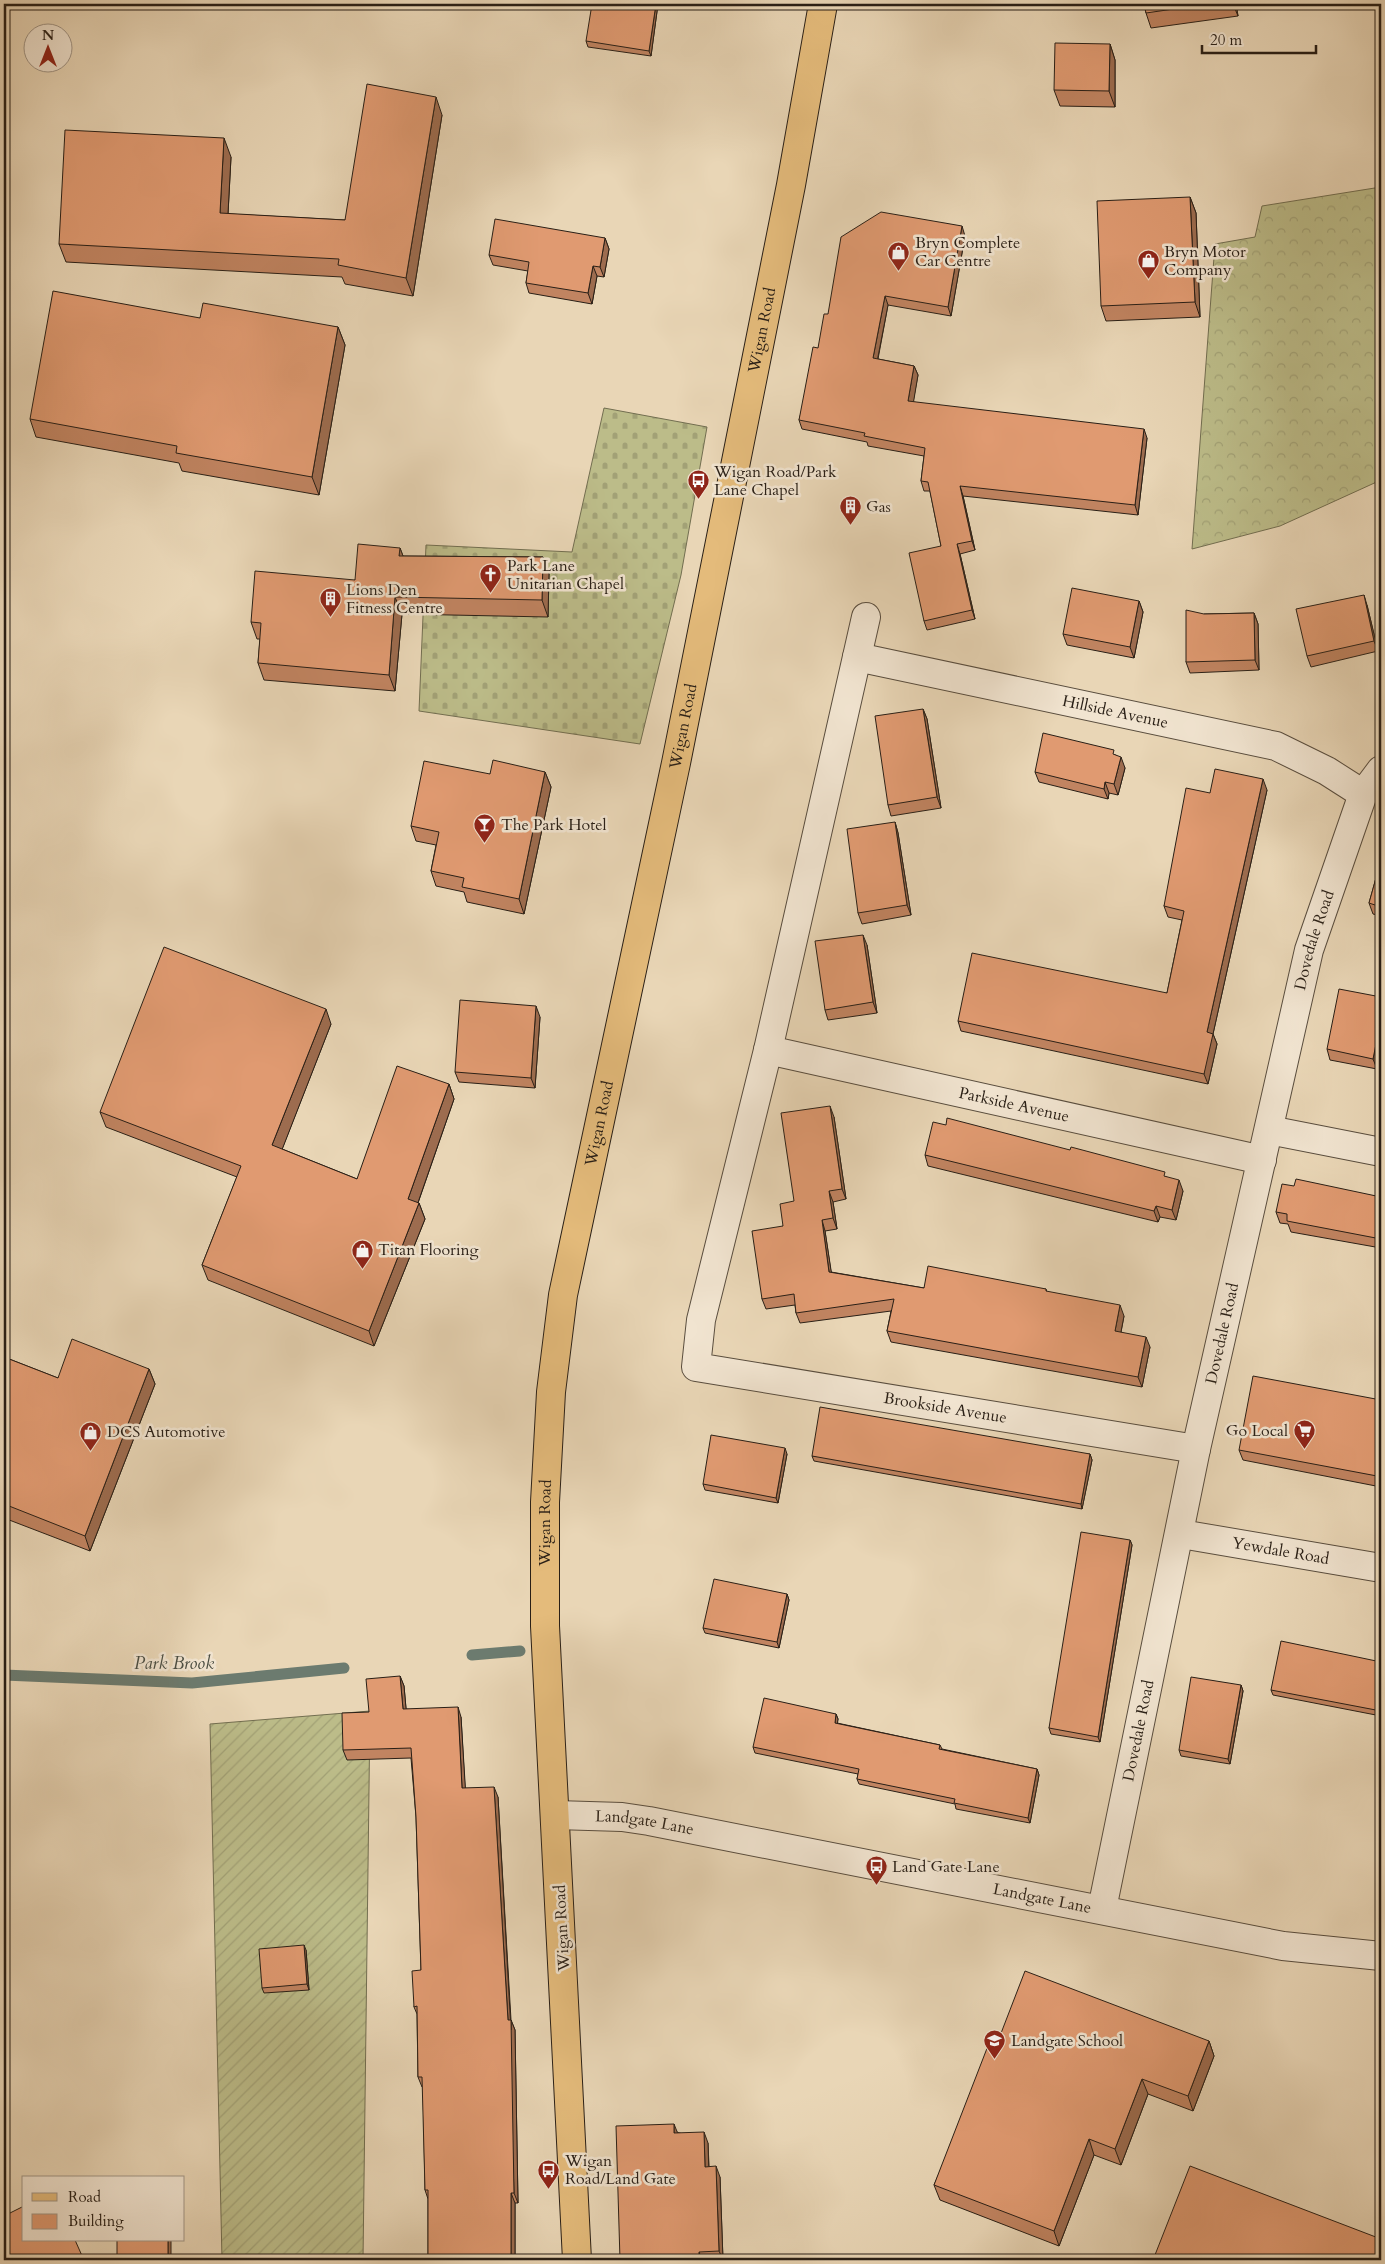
<svg xmlns="http://www.w3.org/2000/svg" width="1385" height="2264" font-family="Cardo,serif">
	<defs>
		<pattern id="forest-crowns" width="20" height="18" patternUnits="userSpaceOnUse" patternTransform="scale(1.25)"><rect width="20" height="18" fill="#bcbc89"/><path d="M2 6a3 3 0 1 1 6 0M12 15a3 3 0 1 1 6 0" fill="none" stroke="#a2a176"/></pattern>
		<pattern id="cemetery-stones" width="16" height="16" patternUnits="userSpaceOnUse" patternTransform="scale(1.25)"><rect width="16" height="16" fill="#bcbc89"/><path d="M2 7V4a2 2 0 0 1 4 0v3zM10 15v-3a2 2 0 0 1 4 0v3z" fill="#a2a176"/></pattern>
		<pattern id="garden-furrows" width="10" height="10" patternUnits="userSpaceOnUse" patternTransform="scale(1.25)"><rect width="10" height="10" fill="#bcbc89"/><path d="M-1 1l2-2M0 10L10 0M9 11l2-2" fill="none" stroke="#a2a176"/></pattern>
	</defs>
	<rect width="100%" height="100%" fill="#e9d6b6"/>
	<filter id="stains"><feTurbulence type="fractalNoise" baseFrequency=".004" numOctaves="4"/><feColorMatrix values="0 0 0 0 .2 0 0 0 0 .09 0 0 0 0 .02 0 0 0 .5 -.17"/></filter>
	<radialGradient id="worn" r=".72"><stop offset=".6" stop-color="#630" stop-opacity="0"/><stop offset="1" stop-color="#630" stop-opacity=".3"/></radialGradient>
	<!-- forest -->
	<path fill="url(#forest-crowns)" stroke="#726e50" d="M1381,187v293l-101,46 -88,23 23,-305 40,-7 7,-31z"/>
	<!-- cemetery -->
	<path fill="url(#cemetery-stones)" stroke="#726e50" d="M604,408l103,19 -26,148 -41,169 -221,-33 7,-166 146,7z"/>
	<!-- garden -->
	<path fill="url(#garden-furrows)" stroke="#726e50" d="M370,1711l-7,549h-141l-12,-536z"/>
	<g fill="none" stroke-linecap="round" stroke-linejoin="round">
		<!-- stream -->
		<path stroke="#6c7b6f" stroke-width="11" d="M472,1655l48,-4
			M4,1675l188,8 152,-15"/>
		<defs>
			<g id="street">
				<path id="s1" d="M866,617l-98,433 -67,270 -5,47 500,82"/>
				<path id="s2" d="M857,657l419,89 51,25 36,23"/>
				<path id="s3" d="M768,1050l494,110"/>
				<path d="M1269,1130l112,22"/>
				<path id="s4" d="M1181,1534l200,34"/>
				<path id="s5" d="M556,1815l66,2 27,4 634,125 98,10"/>
				<path id="s6" d="M1102,1909l94,-460 113,-499 54,-156 18,-24"/>
			</g>
			<g id="primary">
				<path id="s7" d="M577,2260l-32,-634v-124l6,-110 12,-97 113,-532 115,-578 32,-181"/>
			</g>
		</defs>
		<!-- street casing -->
		<use href="#street" stroke="#594d3e" stroke-width="30"/>
		<!-- primary casing -->
		<use href="#primary" stroke="#291f16" stroke-width="30"/>
		<!-- street -->
		<use href="#street" stroke="#f1e4d0" stroke-width="28"/>
		<!-- primary -->
		<use href="#primary" stroke="#e4bb7b" stroke-width="28"/>
	</g>
	<!-- wall -->
	<path fill="#c18461" stroke="#291f16" d="M658,4l-7,52 -63,-9 -2,-6z
		M1144,4h92l2,12 -87,12 -5,-15z
		M1110,44l5,16v47l-55,-1 -6,-16z
		M442,115l-29,181 -68,-12 -3,-7 -276,-15 -7,-18 172,-87 -3,57 117,6z
		M1190,197l6,16 4,104 -94,4 -5,-15z
		M965,236l-14,80 -63,-11 -10,54 36,7 4,9 -5,27 234,36 -9,77 -175,-19 12,54 -15,4 15,65 -48,11 -3,-9 17,-75 -11,-55h-6l-3,-10 3,-25 -56,-10 -1,-4 -65,-13 -3,-9 29,-106z
		M605,238l4,11 -5,28 -7,-1 -5,28 -63,-11 -3,-10 2,-12 -35,-6 -4,-10z
		M200,318l138,9 7,18 -26,150 -137,-24 -3,-8 -143,-26 -6,-18z
		M400,548l3,8 140,1 6,17 -1,43 -146,-3 -7,77 -131,-11 -6,-17 2,-24h-3l-6,-17 104,-42z
		M1139,601l4,11 -9,46 -67,-13 -4,-11z
		M1367,605l11,46 -67,16 -4,-11z
		M1254,613l4,11 1,46 -69,3 -4,-11 18,-48z
		M923,709l4,10 14,89 -50,8 -3,-11z
		M1116,755l9,13 -7,27 -9,-2 -1,6 -69,-17 -4,-10z
		M545,772l6,15 -27,127 -57,-12 -3,-10 -28,-6 -5,-15 5,-26 -20,-4 -5,-15 79,-52z
		M1267,790l-54,244 4,10 -9,40 -247,-53 -3,-10 209,-28 15,-73 -14,-3 -4,-11 46,-113z
		M895,822l3,11 13,82 -49,9 -4,-11z
		M1381,860v56l-8,-2 -4,-11z
		M867,945l10,68 -49,7 -3,-10z
		M1381,997l-4,72 -47,-9 -3,-11z
		M540,1017l-5,71 -76,-6 -4,-10z
		M331,1024l-49,125 75,30 92,-95 5,15 -36,104h1l6,16 -51,127 -166,-66 -6,-15 35,-88 -131,-50 -6,-15z
		M834,1117l12,82 -13,3 4,27 -12,2 6,41 93,16 122,1 1,3 77,24 -3,16 29,15 -8,40 -251,-45 -4,-11 4,-20 -91,12 -4,-10 -1,-8 -29,4 -4,-10 21,-73z
		M925,1155l242,22 16,14 -7,29 -16,-3 -2,5 -230,-56z
		M1294,1186l87,11v51l-90,-16 -3,-8 -8,-1 -4,-11z
		M4,1357l54,21 91,-9 6,15 -65,167 -86,-33z
		M1381,1400v87l-138,-27 -4,-10z
		M787,1454l-9,49 -73,-13 -2,-6z
		M1090,1454l2,6 -10,49 -268,-48 -2,-5z
		M1130,1540l2,5 -32,197 -49,-8 -2,-6z
		M787,1594l2,6 -10,48 -74,-15 -2,-5z
		M1381,1662v54l-108,-21 -2,-5z
		M400,1676l4,10 2,23 55,8 4,71 33,9 13,223 4,10 3,173h-3v57h-87v-61l-3,-9 -2,-103h-1l-4,-10 -1,-63 -3,-7 7,-37 -5,-153 -5,-59 -64,2 -4,-10z
		M1241,1685l2,6 -13,73 -49,-8 -2,-6z
		M836,1714l2,5 -1,4 103,22 2,4 95,20 2,6 -9,48 -74,-14 -1,-5 -96,-20 -2,-5 1,-5 -103,-21 -2,-6z
		M306,1950l3,40 -45,3 -2,-5z
		M998,2041h211l5,15 -21,55 -45,-17 -27,71 -27,-10 -35,91 -119,-46 -6,-15z
		M677,2132l31,11 1,23 11,11 3,83h-103z"/>
	<!-- shaded-wall -->
	<path fill="#9d6c4f" stroke="#291f16" d="M656,4h2l-7,52 -2,-5z
		M1233,4h3l2,12z
		M1110,44l5,16v47l-6,-16z
		M436,97l6,18 -29,181 -7,-18z
		M224,138l7,19 -4,75 -7,-19z
		M1190,197l6,16 4,104 -5,-15z
		M962,226l3,10 -14,80 -3,-9z
		M605,238l4,11 -5,28 -4,-10z
		M593,266l4,10 -5,28 -4,-11z
		M885,296l3,9 -12,62 -3,-9z
		M338,327l7,18 -26,150 -7,-18z
		M914,366l4,9 -6,36 -4,-10z
		M1144,429l3,9 -9,77 -3,-10z
		M960,486l3,10 12,54 -3,-9z
		M957,544l3,10 15,65 -3,-9z
		M400,548l6,16 -7,-8z
		M543,557l6,17 -1,43 -6,-17z
		M1364,595l3,10 11,46 -4,-10z
		M395,597l7,17 -7,77 -6,-16z
		M1139,601l4,11 -9,46 -4,-11z
		M1254,613l4,11 1,46 -4,-10z
		M923,709l4,10 14,89 -4,-11z
		M1121,757l4,11 -7,27 -4,-11z
		M545,772l6,15 -27,127 -5,-15z
		M1263,779l4,11 -54,244 4,10 -9,40 -4,-10 3,-42z
		M1105,782l4,11 -1,6 -4,-10z
		M895,822l3,11 13,82 -4,-10z
		M863,935l4,10 10,68 -4,-11z
		M536,1006l4,11 -5,71 -4,-10z
		M326,1009l5,15 -53,136 -6,-15z
		M1381,1019v29l-4,21 -4,-10z
		M449,1084l5,15 -40,115 -6,-15z
		M830,1106l4,11 12,82 -4,-10z
		M1179,1180l4,11 -7,29 -4,-10z
		M829,1191l4,11 4,27 -4,-11z
		M419,1203l6,16 -51,127 -5,-15z
		M1156,1206l4,11 -2,5 -4,-11z
		M822,1220l3,11 8,52 -4,-11z
		M1120,1305l4,11 -5,26 -4,-11z
		M1146,1337l4,10 -8,40 -4,-10z
		M149,1369l6,15 -65,167 -5,-15z
		M785,1448l2,6 -9,49 -2,-5z
		M1090,1454l2,6 -10,49 -1,-5z
		M1377,1474l4,11v2l-4,-11z
		M1130,1540l2,5 -32,197 -2,-5z
		M787,1594l2,6 -10,48 -2,-6z
		M400,1676l4,10 3,33 -4,-10z
		M1241,1685l2,6 -13,73 -2,-5z
		M458,1707l3,10 5,81 -4,-10z
		M836,1714l2,5 -1,9 -2,-5z
		M1037,1769l2,6 -9,48 -2,-5z
		M494,1787l4,10 13,233v-10l4,10 3,173 -4,-10 -6,-173z
		M304,1945l2,5 3,40 -2,-6z
		M1209,2041l5,15 -21,55 -5,-15z
		M1142,2079l6,15 -27,71 -6,-16z
		M674,2124l4,10 -4,-1z
		M704,2132l4,11 1,34 -4,-10z
		M1089,2139l5,16 -35,91 -5,-15z
		M716,2166l4,11 3,83 -4,-9z
		M511,2193l4,10v57h-4z
		M168,2240h3v20h-3z
		M699,2252l3,8h-3z"/>
	<!-- building -->
	<path fill="#e09a71" stroke="#291f16" d="M592,4h64l-7,47 -63,-10z
		M1144,4h64l-62,9z
		M1055,43l55,1 -1,47 -55,-1z
		M367,84l69,13 -30,181 -68,-13 1,-6 -280,-15 6,-114 159,8 -4,75 125,7z
		M1190,197l5,105 -94,4 -4,-105z
		M881,212l81,14 -14,81 -63,-11 -12,62 41,8 -6,35 236,28 -9,76 -175,-19 12,55 -15,3 15,66 -48,11 -15,-68 32,-7 -13,-64 -7,-1 4,-33 -61,-12 1,-3 -66,-13 14,-73 5,1 6,-34h4l13,-77z
		M495,219l110,19 -5,29 -7,-1 -5,27 -62,-10 3,-21 -40,-7z
		M53,291l147,27 3,-15 135,24 -26,150 -136,-24 1,-7 -147,-27z
		M358,544l42,4 -1,8 144,1 -1,43 -147,-3 -6,78 -131,-12 3,-40 -10,-1 4,-51 100,9z
		M1072,588l67,13 -9,46 -67,-13z
		M1364,595l10,46 -67,15 -11,-47z
		M1186,610l18,4 50,-1 1,47 -69,2z
		M923,709l14,88 -49,8 -13,-89z
		M1043,733l71,17 -1,4 8,3 -7,27 -9,-2 -1,7 -69,-17z
		M493,760l52,12 -26,127 -57,-12 2,-9 -33,-7 8,-39 -28,-6 13,-65 66,13z
		M1215,769l48,10 -56,253 6,2 -9,40 -246,-53 14,-68 195,40 17,-82 -20,-5 22,-118 24,5z
		M895,822l12,83 -49,8 -11,-84z
		M1381,860v47l-12,-4z
		M863,935l10,67 -48,8 -10,-69z
		M164,947l162,62 -54,136 85,34 40,-113 52,18 -41,115 11,4 -50,128 -167,-66 39,-99 -141,-54z
		M1339,989l42,8v22l-8,40 -46,-10z
		M460,1000l76,6 -5,72 -76,-6z
		M830,1106l12,83 -13,2 4,27 -11,2 7,52 95,16 4,-22 118,23v2l74,14 -5,26 31,6 -8,40 -251,-46 7,-32 -98,14 -2,-19 -32,5 -10,-68 31,-5 -3,-22 14,-3 -13,-88z
		M947,1118l123,32 1,-3 94,25 -1,4 15,4 -7,30 -16,-4 -2,5 -229,-56 8,-33 13,3z
		M1296,1179l85,18v42l-94,-18v-7l-11,-2 6,-28 12,2z
		M72,1339l77,30 -64,167 -81,-32v-147l54,21z
		M1253,1376l128,24v75l-4,-1v2l-138,-26z
		M820,1407l270,47 -9,50 -269,-48z
		M711,1435l74,13 -9,50 -73,-14z
		M1081,1532l49,8 -32,197 -49,-9z
		M714,1579l73,15 -10,48 -74,-14z
		M1281,1641l100,21v49l-110,-21z
		M400,1676l3,33 55,-2 4,81 32,-1 14,233h3l3,173h-3v67h-83v-70h-3l-3,-113h-4l-1,-71 -3,1 -2,-36 9,-1 -5,-153 -5,-69 -68,2 -1,-37 27,-1 -3,-33z
		M1191,1677l50,8 -13,74 -49,-9z
		M764,1698l72,16 -1,9 105,22 -1,4 98,20 -9,49 -74,-15 1,-4 -98,-20 2,-10 -106,-22z
		M304,1945l3,39 -45,4 -3,-39z
		M1025,1971l184,70 -21,55 -46,-17 -27,70 -26,-10 -35,92 -120,-46 57,-147 7,3z
		M674,2124v9l30,-1 1,35 11,-1 3,85 -20,1v8h-79l-4,-134z
		M1190,2166l191,73v21h-228z
		M24,2206v34h51l8,18 -5,2h-74v-44z
		M117,2240h51v20h-51z"/>
	<!-- icons -->
	<defs>
		<symbol id="shop-pin" viewBox="-11 -11 22 30"><path d="M0 17L-7.5 6A9.5 9.5 0 1 1 7.5 6Z" fill="#8f2418" stroke="#f1e4d0"/><path d="M-5-2.5h2.3a2.7 3.5 0 0 1 5.4 0H5L5.5 6h-11ZM-1.5-2.5h3a1.5 2.3 0 0 0-3 0Z" fill="#fff"/></symbol>
		<symbol id="bus-pin" viewBox="-11 -11 22 30"><path d="M0 17L-7.5 6A9.5 9.5 0 1 1 7.5 6Z" fill="#8f2418" stroke="#f1e4d0"/><path d="M-5-6H5V4H4V6H2V4H-2V6H-4V4H-5ZM-3.5-4V0h7V-4ZM-3.5 1.2v1.5H-2V1.2ZM2 1.2v1.5H3.5V1.2Z" fill="#fff"/></symbol>
		<symbol id="building-pin" viewBox="-11 -11 22 30"><path d="M0 17L-7.5 6A9.5 9.5 0 1 1 7.5 6Z" fill="#8f2418" stroke="#f1e4d0"/><path d="M-4-6H4V6H1V3H-1V6H-4ZM-2.5-4.3h1.7v1.8h-1.7ZM.8-4.3h1.7v1.8H.8ZM-2.5-1h1.7V.8h-1.7ZM.8-1h1.7V.8H.8Z" fill="#fff"/></symbol>
		<symbol id="church-pin" viewBox="-11 -11 22 30"><path d="M0 17L-7.5 6A9.5 9.5 0 1 1 7.5 6Z" fill="#8f2418" stroke="#f1e4d0"/><path d="M-1.2-6h2.4v3.5h3.3v2.4h-3.3V6h-2.4V-.1h-3.3v-2.4h3.3Z" fill="#fff"/></symbol>
		<symbol id="bar-pin" viewBox="-11 -11 22 30"><path d="M0 17L-7.5 6A9.5 9.5 0 1 1 7.5 6Z" fill="#8f2418" stroke="#f1e4d0"/><path d="M-6-5H6L.8 .8V4.5H3.5V6h-7V4.5H-.8V.8Z" fill="#fff"/></symbol>
		<symbol id="supermarket-pin" viewBox="-11 -11 22 30"><path d="M0 17L-7.5 6A9.5 9.5 0 1 1 7.5 6Z" fill="#8f2418" stroke="#f1e4d0"/><path d="M-6-5.5h2.5l.6 2H6L4.5 2H-2.5L-4.4-4H-6ZM-1.5 3.2a1.3 1.3 0 1 0 .1 0ZM3 3.2a1.3 1.3 0 1 0 .1 0Z" fill="#fff"/></symbol>
		<symbol id="school-pin" viewBox="-11 -11 22 30"><path d="M0 17L-7.5 6A9.5 9.5 0 1 1 7.5 6Z" fill="#8f2418" stroke="#f1e4d0"/><path d="M0-5L7-2L0 1L-7-2ZM-4 1L0 2.5L4 1V4Q0 6-4 4Z" fill="#fff"/></symbol>
	</defs>
	<g fill-rule="evenodd">
		<use href="#shop-pin" x="886" y="240" width="25" height="34"/>
		<use href="#shop-pin" x="1136" y="248" width="25" height="34"/>
		<use href="#bus-pin" x="686" y="468" width="25" height="34"/>
		<use href="#building-pin" x="838" y="494" width="25" height="34"/>
		<use href="#church-pin" x="478" y="562" width="25" height="34"/>
		<use href="#building-pin" x="318" y="586" width="25" height="34"/>
		<use href="#bar-pin" x="472" y="812" width="25" height="34"/>
		<use href="#shop-pin" x="350" y="1238" width="25" height="34"/>
		<use href="#supermarket-pin" x="1292" y="1418" width="25" height="34"/>
		<use href="#shop-pin" x="78" y="1420" width="25" height="34"/>
		<use href="#bus-pin" x="864" y="1854" width="25" height="34"/>
		<use href="#school-pin" x="982" y="2028" width="25" height="34"/>
		<use href="#bus-pin" x="536" y="2158" width="25" height="34"/>
	</g>
	<g text-anchor="middle" dominant-baseline="central" stroke-width="5" stroke-linejoin="round" paint-order="stroke">
		<!-- poi labels -->
		<g font-size="16" fill="#291f16" stroke="#f1e4d0" text-anchor="start">
			<text x="915" y="243">Bryn Complete<tspan x="915" dy="18">Car Centre</tspan></text>
			<text x="1164" y="252">Bryn Motor<tspan x="1164" dy="18">Company</tspan></text>
			<text x="714" y="472">Wigan Road/Park<tspan x="714" dy="18">Lane Chapel</tspan></text>
			<text x="866" y="507">Gas</text>
			<text x="507" y="566">Park Lane<tspan x="507" dy="18">Unitarian Chapel</tspan></text>
			<text x="346" y="590">Lions Den<tspan x="346" dy="18">Fitness Centre</tspan></text>
			<text x="501" y="825">The Park Hotel</text>
			<text x="378" y="1250">Titan Flooring</text>
			<text x="1288" y="1431" text-anchor="end">Go Local</text>
			<text x="107" y="1432">DCS Automotive</text>
			<text x="892" y="1867">Land Gate Lane</text>
			<text x="1011" y="2041">Landgate School</text>
			<text x="565" y="2161">Wigan<tspan x="565" dy="18">Road/Land Gate</tspan></text>
		</g>
		<!-- street labels -->
		<g font-size="16" fill="#291f16" stroke="#f1e4d0">
			<text stroke="none"><textPath href="#s7" startOffset="1952">Wigan Road</textPath></text>
			<text stroke="none"><textPath href="#s2" startOffset="264">Hillside Avenue</textPath></text>
			<text stroke="none"><textPath href="#s7" startOffset="1548">Wigan Road</textPath></text>
			<text stroke="none"><textPath href="#s6" startOffset="992">Dovedale Road</textPath></text>
			<text stroke="none"><textPath href="#s3" startOffset="252">Parkside Avenue</textPath></text>
			<text stroke="none"><textPath href="#s7" startOffset="1142">Wigan Road</textPath></text>
			<text stroke="none"><textPath href="#s6" startOffset="588">Dovedale Road</textPath></text>
			<text stroke="none"><textPath href="#s1" startOffset="1022">Brookside Avenue</textPath></text>
			<text stroke="none"><textPath href="#s7" startOffset="738">Wigan Road</textPath></text>
			<text stroke="none"><textPath href="#s4" startOffset="101">Yewdale Road</textPath></text>
			<text stroke="none"><textPath href="#s6" startOffset="182">Dovedale Road</textPath></text>
			<text stroke="none"><textPath href="#s5" startOffset="89">Landgate Lane</textPath></text>
			<text stroke="none"><textPath href="#s5" startOffset="494">Landgate Lane</textPath></text>
			<text transform="translate(562 1928) rotate(-93)">Wigan Road</text>
		</g>
		<!-- water labels -->
		<g font-size="18" font-style="italic" fill="#4a4d42" stroke="#f1e4d0">
			<text x="174" y="1663">Park Brook</text>
		</g>
	</g>
	<!-- margin -->
	<rect width="1385" height="2264" fill="none" stroke="#e9d6b6" stroke-width="20"/>
	<rect x="5" y="5" width="1375" height="2254" fill="none" stroke="#291f16" stroke-width="2.5"/>
	<rect x="10" y="10" width="1365" height="2244" fill="none" stroke="#291f16"/>
	<!-- legend -->
	<rect x="22" y="2176" width="162" height="65" fill="#f1e4d0" stroke="#a19586"/>
	<rect x="32" y="2193" width="25" height="8" fill="#e4bb7b" stroke="#a19586"/>
	<text x="68" y="2202" font-size="15" fill="#291f16">Road</text>
	<rect x="32" y="2214" width="25" height="15" fill="#e09a71" stroke="#a19586"/>
	<text x="68" y="2226" font-size="15" fill="#291f16">Building</text>
	<!-- north arrow -->
	<g transform="translate(48 48)"><circle r="24" fill="#f1e4d0" stroke="#a19586"/>
	<path d="M0-4L9 19L0 12L-9 19Z" fill="#8f2418"/>
	<text y="-8" font-size="14" font-weight="bold" text-anchor="middle" fill="#291f16">N</text>
	</g>
	<!-- scale -->
	<path d="M1202 45v8h114v-8" fill="none" stroke="#291f16" stroke-width="2.5"/>
	<text x="1210" y="45" font-size="15" fill="#291f16" stroke="#f1e4d0" stroke-width="4" paint-order="stroke">20 m</text>
	<rect width="100%" height="100%" filter="url(#stains)"/>
	<rect width="100%" height="100%" fill="url(#worn)"/>
</svg>
